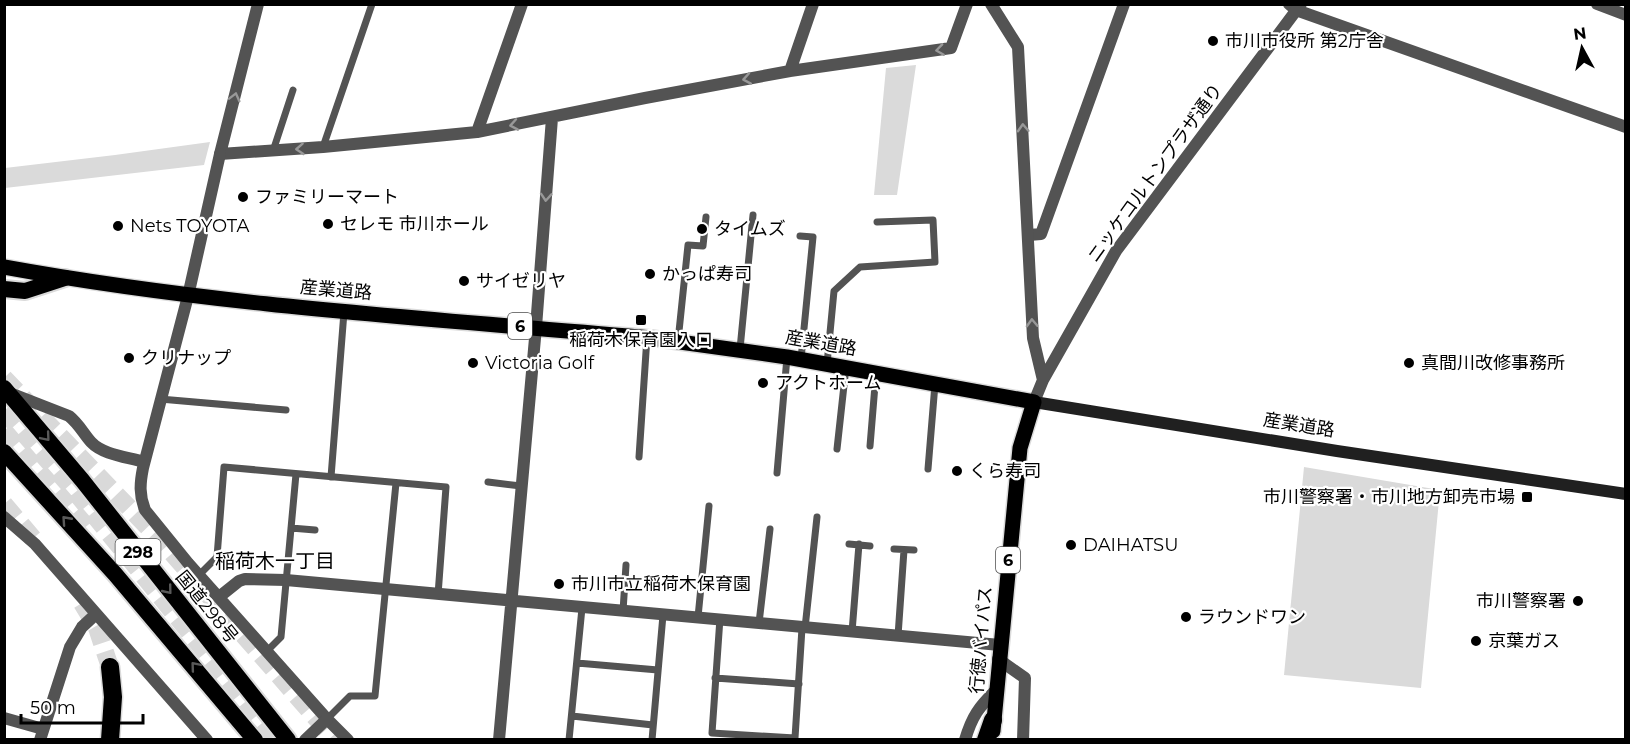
<svg xmlns="http://www.w3.org/2000/svg" width="1630" height="744" font-family="Montserrat,'Noto Sans JP',sans-serif">
	<rect width="100%" height="100%" fill="#fff"/>
	<!-- green -->
	<path fill="#dadada" d="M916,65l-19,130h-23l12,-127z
		M210,142l-6,23 -199,23v-20l110,-13z
		M1304,467l136,23 -19,198 -137,-13z"/>
	<g fill="none" stroke-linecap="round" stroke-linejoin="round">
		<!-- motorway-tunnel -->
		<path stroke="#d9d9d9" stroke-width="18" stroke-dasharray="18 9" stroke-linecap="butt" d="M4,378l160,166 171,196
			M4,411l68,77 205,252
			M4,431l83,96
			M4,504l33,39
			M82,603l15,25 13,39"/>
		<defs>
			<path id="primary" d="M4,267c214,39 431,52 647,71l136,19 247,45 -14,46 -27,283"/>
			<path id="trunk" d="M4,289l21,2 40,-13
				M4,388l78,92 206,260
				M4,452l111,122 140,166"/>
			<path id="motorway" d="M110,740l3,-43 -3,-30
				M986,740l7,-20"/>
		</defs>
		<!-- primary casing -->
		<use href="#primary" stroke="#dbdbdb" stroke-width="18"/>
		<!-- trunk casing -->
		<use href="#trunk" stroke="#dbdbdb" stroke-width="20"/>
		<!-- motorway casing -->
		<use href="#motorway" stroke="#dbdbdb" stroke-width="21"/>
		<!-- service -->
		<path stroke="#535353" stroke-width="7" d="M323,147l49,-143
			M273,151l20,-61
			M800,236l13,1 -12,122
			M678,341l10,-96 15,1 3,-29
			M740,349l13,-134
			M827,364l7,-73 26,-24 75,-5 -2,-42 -56,2
			M160,399l126,11
			M870,446l6,-73
			M837,449l9,-82
			M639,457l8,-120
			M928,469l7,-85
			M777,473l10,-116
			M331,477l13,-165
			M488,482l33,4
			M291,528l24,2
			M849,544l21,2
			M894,549l20,1
			M199,575l18,-18 7,-90 222,20 -8,108
			M623,611l3,-46
			M698,617l11,-111
			M720,618l-8,115 83,5 7,-110
			M759,623l11,-94
			M805,628l12,-111
			M852,632l7,-88
			M898,636l6,-86
			M267,651l14,-14 15,-163
			M577,663l81,7
			M715,678l84,6
			M572,716l81,9
			M327,719l23,-23h25l21,-213
			M569,740l13,-132
			M652,740l11,-125"/>
		<!-- minor -->
		<path stroke="#535353" stroke-width="12" d="M258,4l-38,150 103,-7 154,-15 168,-34 145,-27 161,-23 16,-44
			M1289,4l7,6 330,117
			M1597,4l29,11
			M790,71l23,-67
			M477,132l45,-128
			M1029,235l12,-1 83,-230
			M188,296l-45,172c-3,15 -4,27 2,42l43,53 139,156 21,21
			M10,393l59,23c10,8 14,17 22,26 12,13 37,15 53,20
			M4,517l31,27 172,196
			M219,597l20,-16 6,-2 41,1 714,65
			M998,659l27,19 -2,62
			M4,718l39,11
			M40,740l30,-93 12,-20 14,-13
			M499,740l37,-413 16,-209
			M965,740c7,-24 14,-33 31,-50"/>
		<!-- tertiary -->
		<path stroke="#535353" stroke-width="12" d="M991,4l27,43 15,291 10,42
			M188,296l32,-142
			M1034,402l9,-22 73,-129 185,-247
			M305,740l22,-21"/>
		<!-- secondary -->
		<path stroke="#202020" stroke-width="12" d="M1034,402l303,49 289,43"/>
		<!-- primary -->
		<use href="#primary" stroke="#000" stroke-width="15"/>
		<!-- trunk -->
		<use href="#trunk" stroke="#000" stroke-width="16"/>
		<!-- motorway -->
		<use href="#motorway" stroke="#000" stroke-width="18"/>
	</g>
	<!-- one-way arrows -->
	<defs><path id="oneway-chevron" d="M-2-3.5L2.5 0L-2 3.5" fill="none" stroke-width="1.6" stroke-linecap="round" stroke-linejoin="round" transform="scale(1.5)"/></defs>
	<g stroke="#989898">
		<use href="#oneway-chevron" transform="translate(940 50) rotate(172)"/>
		<use href="#oneway-chevron" transform="translate(747 79) rotate(170)"/>
		<use href="#oneway-chevron" transform="translate(235 97) rotate(-76)"/>
		<use href="#oneway-chevron" transform="translate(514 125) rotate(170)"/>
		<use href="#oneway-chevron" transform="translate(1023 128) rotate(-93)"/>
		<use href="#oneway-chevron" transform="translate(300 149) rotate(176)"/>
		<use href="#oneway-chevron" transform="translate(546 197) rotate(94)"/>
		<use href="#oneway-chevron" transform="translate(1032 323) rotate(-92)"/>
	</g>
	<g stroke="#595959">
		<use href="#oneway-chevron" transform="translate(46 437) rotate(50)"/>
		<use href="#oneway-chevron" transform="translate(66 520) rotate(-132)"/>
		<use href="#oneway-chevron" transform="translate(168 590) rotate(51)"/>
		<use href="#oneway-chevron" transform="translate(195 666) rotate(-130)"/>
	</g>
	<!-- markers -->
	<g fill="#000" stroke="#fff" stroke-width="2">
		<circle cx="1213" cy="41" r="6"/>
		<circle cx="243" cy="197" r="6"/>
		<circle cx="328" cy="224" r="6"/>
		<circle cx="118" cy="226" r="6"/>
		<circle cx="702" cy="229" r="6"/>
		<circle cx="650" cy="274" r="6"/>
		<circle cx="464" cy="281" r="6"/>
		<rect x="635" y="314" width="12" height="12" rx="3"/>
		<circle cx="129" cy="358" r="6"/>
		<circle cx="473" cy="363" r="6"/>
		<circle cx="1409" cy="363" r="6"/>
		<circle cx="763" cy="383" r="6"/>
		<circle cx="957" cy="471" r="6"/>
		<rect x="1521" y="491" width="12" height="12" rx="3"/>
		<circle cx="1071" cy="545" r="6"/>
		<circle cx="559" cy="584" r="6"/>
		<circle cx="1578" cy="601" r="6"/>
		<circle cx="1186" cy="617" r="6"/>
		<circle cx="1476" cy="641" r="6"/>
	</g>
	<g text-anchor="middle" dominant-baseline="central" stroke-width="4.5" stroke-linejoin="round" paint-order="stroke">
		<!-- shield labels -->
		<g fill="#fff" stroke="#4c4c4c" stroke-width="1.5">
			<rect x="508" y="313" width="24" height="26" rx="4.5"/>
			<rect x="115.5" y="539" width="45" height="26" rx="4.5"/>
			<rect x="996" y="547" width="24" height="26" rx="4.5"/>
		</g>
		<g font-size="16" font-weight="bold" fill="#000">
			<text x="520" y="326">6</text>
			<text x="138" y="552">298</text>
			<text x="1008" y="560">6</text>
		</g>
		<!-- poi labels -->
		<g font-size="18" fill="#000" stroke="#fff" text-anchor="start">
			<text x="1225" y="41">市川市役所 第2庁舎</text>
			<text x="255" y="197">ファミリーマート</text>
			<text x="340" y="224">セレモ 市川ホール</text>
			<text x="130" y="226">Nets TOYOTA</text>
			<text x="714" y="229">タイムズ</text>
			<text x="662" y="274">かっぱ寿司</text>
			<text x="476" y="281">サイゼリヤ</text>
			<text x="641" y="340" text-anchor="middle">稲荷木保育園入口</text>
			<text x="141" y="358">クリナップ</text>
			<text x="485" y="363">Victoria Golf</text>
			<text x="1421" y="363">真間川改修事務所</text>
			<text x="775" y="383">アクトホーム</text>
			<text x="969" y="471">くら寿司</text>
			<text x="1515" y="497" text-anchor="end">市川警察署・市川地方卸売市場</text>
			<text x="1083" y="545">DAIHATSU</text>
			<text x="571" y="584">市川市立稲荷木保育園</text>
			<text x="1566" y="601" text-anchor="end">市川警察署</text>
			<text x="1198" y="617">ラウンドワン</text>
			<text x="1488" y="641">京葉ガス</text>
		</g>
		<!-- street labels -->
		<g font-size="18" fill="#000" stroke="#fff">
			<text transform="translate(1155 173) rotate(-54)">ニッケコルトンプラザ通り</text>
			<text transform="translate(336 290) rotate(5)">産業道路</text>
			<text transform="translate(821 343) rotate(10)">産業道路</text>
			<text transform="translate(1299 425) rotate(9)">産業道路</text>
			<text transform="translate(207 607) rotate(51)">国道298号</text>
			<text transform="translate(981 640) rotate(-85)">行徳バイパス</text>
		</g>
		<!-- neighbourhood labels -->
		<g font-size="20" fill="#000" stroke="#fff">
			<text x="275" y="561">稲荷木一丁目</text>
		</g>
	</g>
	<!-- border -->
	<rect width="1630" height="744" fill="none" stroke="#000000" stroke-width="12"/>
	<!-- north arrow -->
	<g transform="translate(1582 48) rotate(352)" stroke="#ffffff" stroke-width="4.5" paint-order="stroke">
	<path d="M0-4.5L10 22L0 15L-10 22Z" fill="#000000"/>
	<text y="-9" font-size="16" font-weight="bold" text-anchor="middle" fill="#000000">N</text>
	</g>
	<!-- scale -->
	<path d="M21 714v9h122v-9" fill="none" stroke="#000000" stroke-width="3"/>
	<text x="30" y="714" font-size="18" fill="#000000" stroke="#ffffff" stroke-width="4.5" paint-order="stroke">50 m</text>
</svg>
